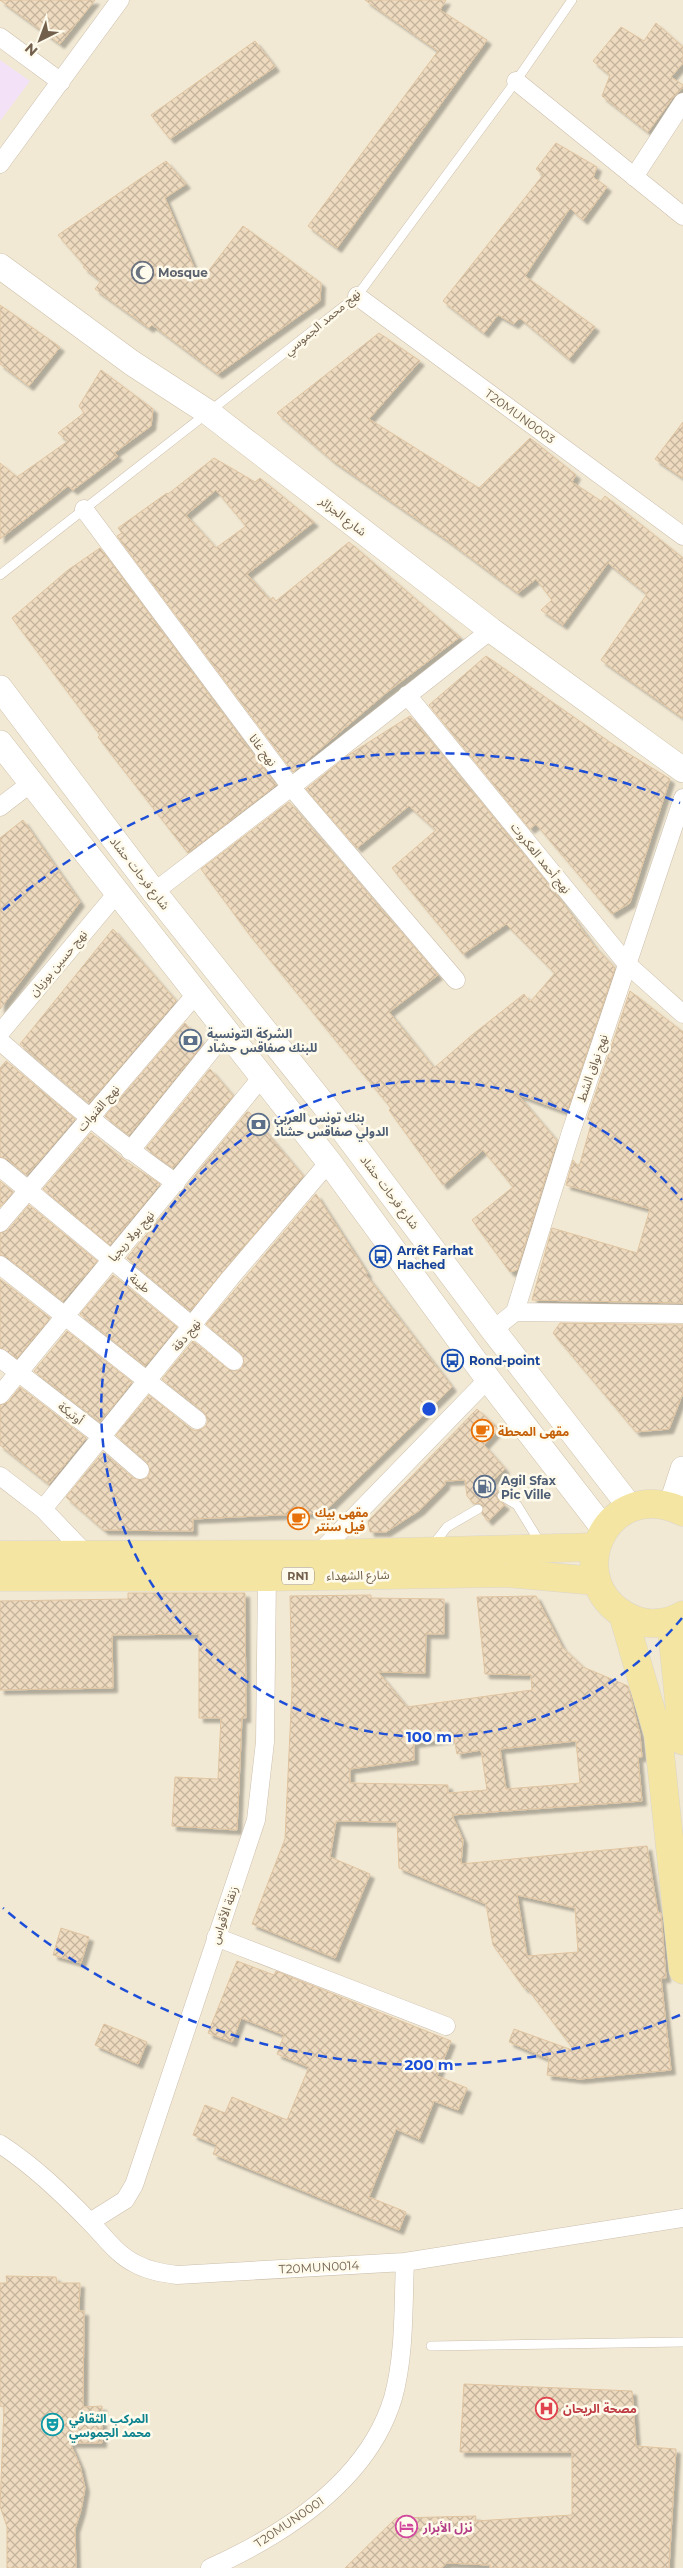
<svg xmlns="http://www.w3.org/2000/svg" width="683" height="2568" font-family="Montserrat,'Noto Sans Arabic',sans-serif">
	<defs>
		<pattern id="building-cross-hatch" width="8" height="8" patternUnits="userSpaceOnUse" patternTransform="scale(1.25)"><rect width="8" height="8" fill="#eedabf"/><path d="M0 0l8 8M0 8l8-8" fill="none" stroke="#c5b49d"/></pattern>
		<filter id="shadow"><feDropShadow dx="4.5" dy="4.5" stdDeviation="1" flood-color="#0004"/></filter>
	</defs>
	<rect width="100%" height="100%" fill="#fbf6e6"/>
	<!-- residential -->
	<path fill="#f2e9d4" d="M0,0h683v2568h-683z"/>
	<!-- education -->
	<path fill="#f3e2f7" d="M0,60l30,21 -30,40z"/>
	<!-- building -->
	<path fill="url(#building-cross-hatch)" stroke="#e0c4a0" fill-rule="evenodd" filter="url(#shadow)" d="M0,0h95l-35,44z
		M365,0h81l-6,10 47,30 -150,208 -29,-22 130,-175z
		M656,23l27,24v16l-12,14 12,8v3l-9,8 -26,36 -46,-36 8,-21 -17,-14 28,-34 23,14z
		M255,41l20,26 -105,72 -19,-24z
		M556,143l41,24 -4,10 14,10 -24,33 -13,-12 -45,68 70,51 -26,32 -49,-41 -6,6 -16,-9 -14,18 -41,-32 100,-126 -7,-6z
		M166,161l20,23 -21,14 35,84 43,-56 78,57 -1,18 -102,73 -63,-47 -3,-2 -3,3 -54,-39 6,-8 -18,-14 2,-1 -27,-31z
		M0,305l60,42 -31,39 -29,-22z
		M379,333l41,28 -51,58 110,69 51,-50 46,37 -4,7 29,19 4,-5 78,62v160l-82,-58 46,-66 -39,-31 -45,62 -22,-15 11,-10 -16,-21 -18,14 -71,-53 -115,-80 -55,-47z
		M101,370l52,39 -2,17 -37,27 4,3 -45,34 -5,-4 -68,53v-76l17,14 51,-36 -10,-8 26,-20 -5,-7z
		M683,422v56l-28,-19z
		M214,458l41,24 5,-4 54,44 -67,52 23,26 3,-3 3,4 73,-59 111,95 -74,56 -93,79 -176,-236 5,-3 -4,-5 49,-35 1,1zM216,490l30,36 -30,22 -30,-33z
		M100,548l176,237 -88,68 -90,-116 2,-2 -88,-117 56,-48z
		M486,656l125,87 59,36 -40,124 -18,11 -76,-90 -6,5 -101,-124z
		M410,716l147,179 37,51 21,22 -48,144 -50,-18 40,47 -40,129 -7,2 -38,-52 41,-33 -30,-37 -40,35 -54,-75 2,-2 -142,-174 -48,-65 88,-67 149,173 -49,37 45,56 38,-33 52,-41 6,8 25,-29 -49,-49 -43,30 -71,-86 44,-38 -27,-24 -52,42 -51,-59 41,-33z
		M23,820l57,82 -80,107v-171z
		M113,929l63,72 -87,102 -69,-59z
		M630,991l53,41v271l-151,-3 20,-72 85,25 13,-44 -84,-24 7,-25 6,7 13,-46 -5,-2z
		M185,1023l18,21 -74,91 -24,-19z
		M6,1061l69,58 -48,56 -20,-16 -7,-2v-89z
		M210,1069l23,27 -60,72 -27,-20z
		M247,1112h2l54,64 -113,135 -63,-53z
		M91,1133l33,27 36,24 -50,61 -67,-56z
		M0,1181l13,11 -13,15z
		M316,1194l51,79 -1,2 86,112 -129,126 -130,6v12l-89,-1 -38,-33 37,-45 30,26 10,2 5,-3 2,-5 -3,-10 -31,-27 33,-40 42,34 5,2 9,-4 3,-6 -4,-9 -42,-33 31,-38 35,28 9,2 5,-3 2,-6 -3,-9 -35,-29z
		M29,1205l68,56 -34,40 -56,-44 -7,-2v-22l8,-3z
		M113,1275l64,52 -32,39 -65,-52z
		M0,1279l50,39 -33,40 -17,-10z
		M560,1323l123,2v68l-14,36 -33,3 -83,-99z
		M67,1331l65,51 -32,40 -66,-51z
		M20,1387l66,51 -37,46 -49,-39v-40l8,-3z
		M477,1409l22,20 -15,16 21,24 -15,14 8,9 -1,7 8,6 -17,16 -6,-7 1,-9 -5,-2 -4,1 -7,-8 -2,-16 -20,1v4l-25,25 -34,22h-16l-2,-11z
		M128,1593h117l1,125h-4l-5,112 -65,-4 3,-49 43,2 3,-61h-22v-84l-87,1 1,53 -113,2v-89l128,-2z
		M371,1595v3l73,1v35h-18l-1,39 -47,-1 29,35 125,-17 -1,-15 -46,-1 -8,-77 59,-1 26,51 21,20 45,19 12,49 2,22h-4l4,44 -190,14 11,25 -2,24 186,-18 11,67h3l5,65h-5l10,92 -91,9 -33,-4 2,-16 -40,-17 5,-13 61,22 -48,-63h-3l-31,-43 -7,-41 -87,-36 -2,-46 -61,-1 -6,36 40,17 -35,84 -83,-34 33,-85 7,-150 -2,-93zM454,1738l3,16 24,-4 6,40 -39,3v-8l-98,-2v-14l64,-9v-17zM576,1741l4,42 -74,6 -6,-40zM517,1895l58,13 3,44 -51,4z
		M61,1928l28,9 -8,26 -28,-8z
		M237,1961l37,14 2,-4 175,70 -14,35 30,12 -9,22 -24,-9 -15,38 -23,-10 -27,68 37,15 -7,18 -186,-76 4,-9 -24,-10 12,-30 20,8 7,-16 55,23 22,-53 -32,-13 7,-19 -43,-17 -9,24 -24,-9z
		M104,2024l43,18 -9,22 -43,-19z
		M6,2276l50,1 1,6h23l-1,28h5l-1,96 19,-1v37h-32l10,23 5,22 -4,22 -6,19 1,39h-69v-41l-7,-21 4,-99 -4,-1v-123h7z
		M464,2384l168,7 4,55 40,3 -7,119h-179v-3l-43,-2 -5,5h-97l51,-50 80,-2 -1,5 97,-6v-63h-112z"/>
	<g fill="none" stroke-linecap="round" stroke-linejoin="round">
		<defs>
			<path id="lane" d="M0,575l357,-279 159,-215 56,-81
				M502,1496l15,9 24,39
				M432,1546l15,-19 31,-18
				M431,2346l252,-4"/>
			<path id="street" d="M0,37l61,45
				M516,81l167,135
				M0,164l120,-164
				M634,177l49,-75
				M357,296l326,240
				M84,509l207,278 165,193
				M407,695l220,269 56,50
				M0,807l31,-24
				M154,892l137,-105 200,-157
				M0,1033l117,-140
				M0,1041c57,50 114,99 176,142
				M130,1151l96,-119
				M0,1167l234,194
				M0,1223l196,-229
				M0,1265l197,155
				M515,1312l168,2
				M493,1330l22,-18 56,-180 112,-334
				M0,1358l102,79 38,33
				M0,1395l262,-318
				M0,1476l43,33 44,46
				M43,1509l188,-232 98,-115
				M318,1554l170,-175
				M216,1937l230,89
				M0,2144c34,22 63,50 91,79 14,14 26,32 45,41 13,7 27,9 41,11l228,-13 278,-44
				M90,2222l35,-22 9,-15 122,-365 9,-78 2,-165
				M210,2568c75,-34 158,-87 183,-170 12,-43 10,-92 12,-136"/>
			<path id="secondary" d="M0,266l132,97 77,50 282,217 192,140
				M0,688l154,204 174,218 165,220 138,178
				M0,743l329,419 159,217 116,150
				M671,1506l12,-37"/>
			<path id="primary" d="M683,1512c-78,-39 -128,75 -48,108 15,6 35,3 48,-5
				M0,1555l318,-1 277,-7
				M0,1577h267l239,-4 90,8
				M623,1615l35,119 25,236
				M671,1621l12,120"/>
		</defs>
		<!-- lane casing -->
		<use href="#lane" stroke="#ccbfad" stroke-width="10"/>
		<!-- street casing -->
		<use href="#street" stroke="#ccbfad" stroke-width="19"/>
		<!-- secondary casing -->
		<use href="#secondary" stroke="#cec1aa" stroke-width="26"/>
		<!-- primary casing -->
		<use href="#primary" stroke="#dad6d0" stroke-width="29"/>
		<!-- lane -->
		<use href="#lane" stroke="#fff" stroke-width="9"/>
		<!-- street -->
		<use href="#street" stroke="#fff" stroke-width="18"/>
		<!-- secondary -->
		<use href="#secondary" stroke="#fff" stroke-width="25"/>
		<!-- primary -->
		<use href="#primary" stroke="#f5e5a2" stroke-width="28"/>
	</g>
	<!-- distance rings -->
	<g fill="none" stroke="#1d4ed8" stroke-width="2.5" stroke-dasharray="9 6">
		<path d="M682 1618A328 328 0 1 1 682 1200"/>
		<path d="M680 2015A656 656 0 0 1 3 1908M3 910A656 656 0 0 1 680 803"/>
	</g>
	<!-- icons -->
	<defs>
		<symbol id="mosque-ring" viewBox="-11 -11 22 22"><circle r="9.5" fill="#fefaec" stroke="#6b7280" stroke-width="1.5"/><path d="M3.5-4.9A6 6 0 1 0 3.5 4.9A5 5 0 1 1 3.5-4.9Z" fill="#6b7280"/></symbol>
		<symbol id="bank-ring" viewBox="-11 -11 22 22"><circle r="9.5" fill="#fefaec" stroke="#5c6f8a" stroke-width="1.5"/><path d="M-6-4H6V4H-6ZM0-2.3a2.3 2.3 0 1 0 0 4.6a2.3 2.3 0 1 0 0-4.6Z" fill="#5c6f8a"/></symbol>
		<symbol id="bus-ring" viewBox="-11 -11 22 22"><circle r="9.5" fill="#fefaec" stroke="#1a4fb4" stroke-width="1.5"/><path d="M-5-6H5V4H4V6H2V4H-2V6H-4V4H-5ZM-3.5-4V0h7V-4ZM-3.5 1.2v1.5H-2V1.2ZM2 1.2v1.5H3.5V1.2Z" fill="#1a4fb4"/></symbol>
		<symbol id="cafe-ring" viewBox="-11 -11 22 22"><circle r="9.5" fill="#fefaec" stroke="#e8710a" stroke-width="1.5"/><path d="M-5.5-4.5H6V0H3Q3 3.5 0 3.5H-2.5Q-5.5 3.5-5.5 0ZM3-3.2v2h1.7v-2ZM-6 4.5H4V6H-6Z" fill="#e8710a"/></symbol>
		<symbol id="fuel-ring" viewBox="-11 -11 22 22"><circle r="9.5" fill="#fefaec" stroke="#5c6f8a" stroke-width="1.5"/><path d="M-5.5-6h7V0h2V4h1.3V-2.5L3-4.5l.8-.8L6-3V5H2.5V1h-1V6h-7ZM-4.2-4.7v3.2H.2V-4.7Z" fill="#5c6f8a"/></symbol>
		<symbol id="hospital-ring" viewBox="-11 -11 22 22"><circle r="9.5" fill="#fefaec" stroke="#e0444e" stroke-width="1.5"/><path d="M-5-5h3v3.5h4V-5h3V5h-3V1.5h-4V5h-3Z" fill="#e0444e"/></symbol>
		<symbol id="theatre-ring" viewBox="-11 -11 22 22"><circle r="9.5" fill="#fefaec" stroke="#0f9aa8" stroke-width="1.5"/><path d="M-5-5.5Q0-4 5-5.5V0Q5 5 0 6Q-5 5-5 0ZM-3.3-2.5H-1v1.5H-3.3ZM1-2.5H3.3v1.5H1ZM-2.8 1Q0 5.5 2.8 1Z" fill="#0f9aa8"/></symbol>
		<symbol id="hotel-ring" viewBox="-11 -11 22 22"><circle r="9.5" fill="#fefaec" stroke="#d1479c" stroke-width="1.5"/><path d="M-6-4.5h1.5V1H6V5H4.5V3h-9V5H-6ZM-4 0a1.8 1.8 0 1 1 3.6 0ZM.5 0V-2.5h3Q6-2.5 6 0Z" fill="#d1479c"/></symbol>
	</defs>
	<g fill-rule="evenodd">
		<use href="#mosque-ring" x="130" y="260" width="25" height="25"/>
		<use href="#bank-ring" x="178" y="1028" width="25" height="25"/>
		<use href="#bank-ring" x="246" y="1112" width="25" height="25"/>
		<use href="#bus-ring" x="368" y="1244" width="25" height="25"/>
		<use href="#bus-ring" x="440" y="1348" width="25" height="25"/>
		<use href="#cafe-ring" x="470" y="1418" width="25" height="25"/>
		<use href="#fuel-ring" x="472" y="1474" width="25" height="25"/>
		<use href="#cafe-ring" x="286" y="1506" width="25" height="25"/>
		<use href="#hospital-ring" x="534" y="2396" width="25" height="25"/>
		<use href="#theatre-ring" x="40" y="2412" width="25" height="25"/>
		<use href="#hotel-ring" x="394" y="2514" width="25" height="25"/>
	</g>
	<g text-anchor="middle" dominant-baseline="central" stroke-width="5" stroke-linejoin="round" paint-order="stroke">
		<!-- shield labels -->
		<rect fill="#fefaec" stroke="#9c8e7c" stroke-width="1" x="282" y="1567.5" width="32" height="17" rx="4"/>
		<g font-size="11" font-weight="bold" fill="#72604c">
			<text x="298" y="1576">RN1</text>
		</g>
		<!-- worship labels -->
		<g font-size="12" font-weight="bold" fill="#5b616d" stroke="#fefaec" text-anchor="start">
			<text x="158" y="272">Mosque</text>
		</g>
		<!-- street labels -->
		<g font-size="12" fill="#72604c" stroke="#fefaec">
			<text transform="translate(322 322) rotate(-40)">نهج محمد الجموسي</text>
			<text transform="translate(520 416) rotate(36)">T20MUN0003</text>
			<text transform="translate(343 516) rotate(38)">شارع الجزائر</text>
			<text transform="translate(263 750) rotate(53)">نهج غانا</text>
			<text transform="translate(541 858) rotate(51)">نهج أحمد العكروت</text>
			<text transform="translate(140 873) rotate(52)">شارع فرحات حشاد</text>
			<text transform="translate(58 963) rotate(-50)">نهج حسين بوزيان</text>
			<text transform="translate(592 1068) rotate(-71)">نهج نواق الشط</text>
			<text transform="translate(98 1108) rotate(-49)">نهج القنوات</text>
			<text transform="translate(390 1192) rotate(53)">شارع فرحات حشاد</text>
			<text transform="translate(131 1236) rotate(-49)">نهج بولا ريجيا</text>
			<text transform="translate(140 1283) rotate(39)">طينة</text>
			<text transform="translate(186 1335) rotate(-51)">نهج دقة</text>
			<text transform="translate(71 1413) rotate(37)">أوتيكة</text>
			<text transform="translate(358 1575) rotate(-1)">شارع الشهداء</text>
			<text transform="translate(224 1915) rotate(-71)">زنقة الأقواس</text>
			<text transform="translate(319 2267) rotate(-3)">T20MUN0014</text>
			<text transform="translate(289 2522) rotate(-34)">T20MUN0001</text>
		</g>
		<!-- service labels -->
		<g font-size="12" font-weight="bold" fill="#4e5e75" stroke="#fefaec" text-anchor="start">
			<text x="207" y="1033">الشركة التونسية<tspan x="207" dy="14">للبنك صفاقس حشاد</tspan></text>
			<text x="274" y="1117">بنك تونس العربي<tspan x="274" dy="14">الدولي صفاقس حشاد</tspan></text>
			<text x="501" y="1480">Agil Sfax<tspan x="501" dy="14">Pic Ville</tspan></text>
		</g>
		<!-- transit labels -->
		<g font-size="12" font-weight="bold" fill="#164399" stroke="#fefaec" text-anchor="start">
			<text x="397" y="1250">Arrêt Farhat<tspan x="397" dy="14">Hached</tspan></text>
			<text x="469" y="1360">Rond-point</text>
		</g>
		<!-- food labels -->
		<g font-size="12" font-weight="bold" fill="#c56008" stroke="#fefaec" text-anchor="start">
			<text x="498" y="1431">مقهى المحطة</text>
			<text x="315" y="1512">مقهى بيك<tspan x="315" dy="14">فيل سنتر</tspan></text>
		</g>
		<!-- health labels -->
		<g font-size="12" font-weight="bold" fill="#be3a42" stroke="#fefaec" text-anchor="start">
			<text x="563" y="2408">مصحة الريحان</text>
		</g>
		<!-- culture labels -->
		<g font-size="12" font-weight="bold" fill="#0d838f" stroke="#fefaec" text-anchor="start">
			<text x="69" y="2418">المركب الثقافي<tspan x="69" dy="14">محمد الجموسي</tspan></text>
		</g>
		<!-- hotel labels -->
		<g font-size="12" font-weight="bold" fill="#b23c85" stroke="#fefaec" text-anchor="start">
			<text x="423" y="2527">نزل الأبرار</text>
		</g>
	</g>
	<circle cx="429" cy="1409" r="8" fill="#1d4ed8" stroke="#fefaec" stroke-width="2.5"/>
	<g font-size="15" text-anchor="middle" font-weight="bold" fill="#1d4ed8" stroke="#fefaec" stroke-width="5" stroke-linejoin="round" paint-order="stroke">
		<text x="429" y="1742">100 m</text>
		<text x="429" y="2070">200 m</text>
	</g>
	<!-- north arrow -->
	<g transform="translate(40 40) rotate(222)" stroke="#fefaec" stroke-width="4" paint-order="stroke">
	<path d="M0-4L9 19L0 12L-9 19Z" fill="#72604c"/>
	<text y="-8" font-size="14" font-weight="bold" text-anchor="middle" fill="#72604c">N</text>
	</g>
</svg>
